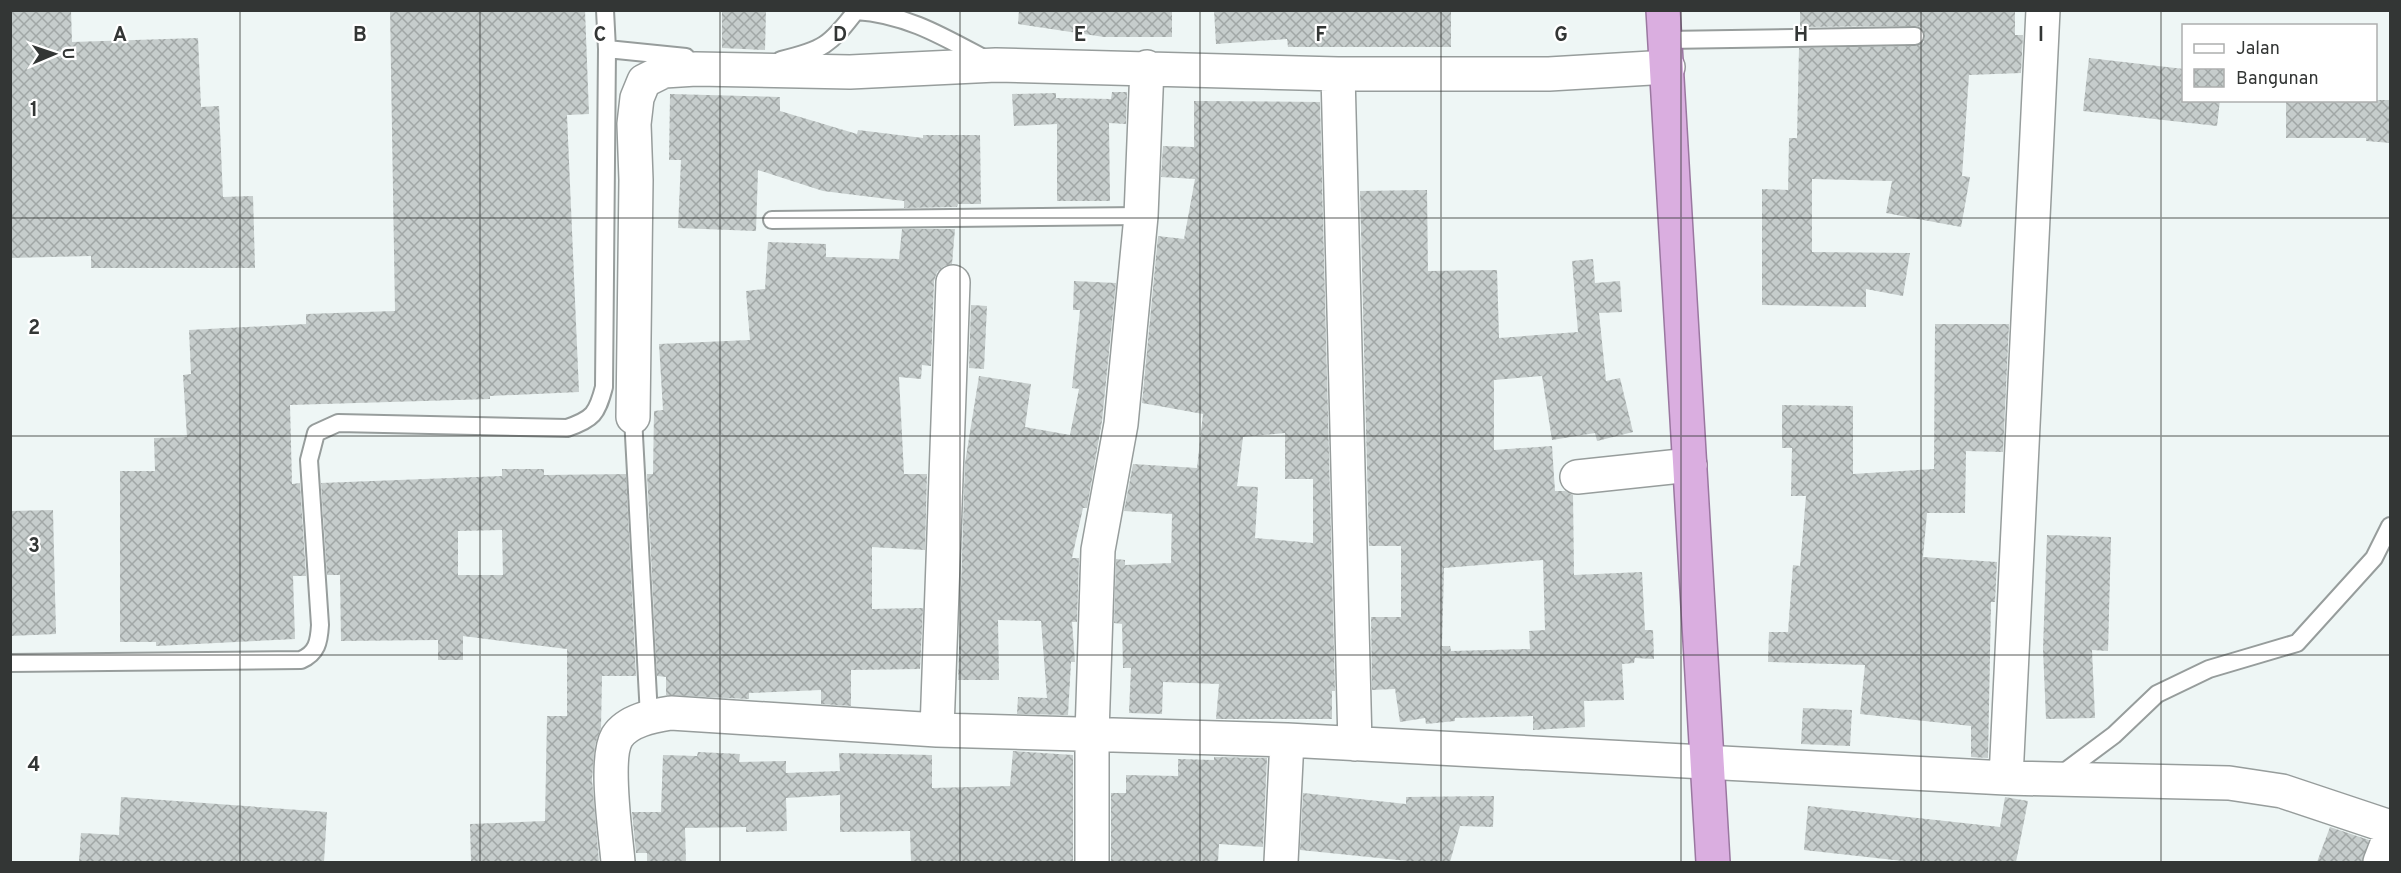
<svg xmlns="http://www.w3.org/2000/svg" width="2401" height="873" font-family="Overpass,sans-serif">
	<defs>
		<pattern id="building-cross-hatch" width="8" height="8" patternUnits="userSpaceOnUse" patternTransform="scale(1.5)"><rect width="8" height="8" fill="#c6cdcc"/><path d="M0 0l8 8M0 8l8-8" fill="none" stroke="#a1a7a6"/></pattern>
	</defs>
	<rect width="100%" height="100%" fill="#eef6f5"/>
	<!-- building -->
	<path fill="url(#building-cross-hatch)" fill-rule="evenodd" d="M10,10h61l1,32 126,-4 3,69 18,-1 4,91 30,-1 2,72h-164v-12l-81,2z
		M390,10h195l4,104 -22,1 12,277 -89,4v3l-200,6 2,79 8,-1 6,93h-13l2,63 -139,7v-4h-36v-171h35l-1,-33 33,-1 -4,-62 8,-1 -2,-44 117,-6v-10l89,-3z
		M722,10h44l-1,40 -43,-2z
		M1019,10h153v27h-68l-86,-13z
		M1214,10h237v37h-163l-1,-8 -71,5z
		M1800,10h215v25h8l-2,38 -52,2 -7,101 8,1 -9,50 -75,-14 6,-32 -80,-2v73l98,1 -7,43 -37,-7v18l-104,-2v-116l26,1 1,-52h8l2,-90 116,-2 9,-4 1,-7 -4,-8 -6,-1 -115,1z
		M2089,58l95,11v31h36l-3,26 -134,-15z
		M1112,92h15l-1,32 -17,-1 1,78h-53v-77l-43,2 -2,-32 44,-1v5l55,1z
		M670,94l110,3v14l77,23 1,-4 65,8v-3h57l1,69h-23l-1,3 -53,1v-7l-81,-10 -65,-21 -2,61 -78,-3 3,-68h-12z
		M2286,100h105v43l-25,-2v-3h-80z
		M1194,101l126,1 15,589h-3v28h-116l3,-35 -56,-2 -1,32 -33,-1 2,-45h-8l-1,-44 -8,-1 2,-64 9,1v5l46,-2 1,-49 -48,-3 9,-47 64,4 6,-54 -61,-11 16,-167 26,3 11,-60 -34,-2 2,-31 31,1zM1285,433v46h28v64l-58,-5 3,-51 -21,-1 6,-49z
		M1427,190l1,81 69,-1 2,68 79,-6 -6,-71 21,-2 2,24 25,-2 2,31 -23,1 7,68 14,-3 13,54 -36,9 -2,-8 -43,7 -10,-64 -48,4v70l58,-4 3,45h10l8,4 1,80 68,-3 3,58h8l1,29 -19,-1 -1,5 -12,1 2,36 -40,1 1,26 -52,3v-14l-78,2v3l-29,3 -1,-6 -25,4 -5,-33 -23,1 -1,-73h30v-71h-32l-9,-355zM1543,560l2,70 -16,1 1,18 -79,2 -1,-5h-8l2,-78z
		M902,229h53l-3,35 -8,2 -7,6 -3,9 -3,85 -9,-1 -1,14 -22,-2 5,97h23l-2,76 -53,-3v62l51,-1 -3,61 -69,1v36l-30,-2v-14l-72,3v6l-83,-4v-18l-9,-1 -10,-202h6l1,-63 9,-1 -4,-66 91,-4 -4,-49 19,-2 3,-47 58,2v13l73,2z
		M1074,281l42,2 -14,138 -15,87h-4l-11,50h7l-2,64h-5l3,40h-4l-3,53 -51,-1 1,-17 29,1 -6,-77 -43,-1 1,60h-41l7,-217 14,-87 52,8 -6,43 45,8 9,-46 -7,-1 8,-78h-7z
		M971,305l16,1 -3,63 -15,-1z
		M1935,324h74l-6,128 -37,-1 -1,62h-38l-4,44 74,5 -2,40h-4l-3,156 -17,-1v-31l-111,-12 5,-49 -97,-3 1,-30h19l5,-67 7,1 6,-70h-15l1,-48h-10v-43l71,1v68l81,-5z
		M502,469h42v6l82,-1 10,202h-34l-1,52 -6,17 -3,34 7,83h-128l-1,-38 75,-3 2,-105h20v-67l-104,-13v24h-25v-20l-97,1 -1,-66h-13l-6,-92 181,-7zM502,530l1,45h-45v-44z
		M53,510l3,124 -46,2v-125z
		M2047,535l64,2 -3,114 -16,-1 3,68 -49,1 -3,-70z
		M1803,708l49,2 -2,36 -49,-2z
		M1013,751l60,4v107h-162l-1,-31 -70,1v-37l-54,3 1,33 -41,1v-5l-61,1 1,34h-39v-9h-11l-4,-41h29l2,-57 34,1 1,-4 42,2 -1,8 47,-1v12l54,-2 -1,-18 93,2v33l78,-2z
		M1214,757l53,1 -4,89 -44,-3 -1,18h-107v-69h15v-18l52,1v-17l36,1z
		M1303,793l103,11v-7l88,-1 -1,31 -33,-1 -10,36h-32l-118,-12z
		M121,797l206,15 -3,50h-245l2,-29 38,2z
		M2005,797l23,4 -12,61h-104l-108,-12 4,-44 192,21z
		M2330,827l39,13 -7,22h-45z"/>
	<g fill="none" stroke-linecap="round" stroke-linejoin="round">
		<defs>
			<path id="service" d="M605,10l2,39
				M1666,40l249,-4
				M781,60c42,-10 49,-15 75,-49 50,3 88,26 131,49
				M772,220l369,-4
				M633,417l16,299
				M10,663l291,-3c16,-7 18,-18 19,-35l-11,-165 7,-27 22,-10 229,5c26,-9 30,-14 37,-41l3,-338 79,8
				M2059,776l55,-41 43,-41 52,-25 88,-26 77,-85 16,-32"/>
			<path id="minor" d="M1338,74l17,670
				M633,417l3,-237 -2,-56 3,-26 7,-17 20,-10 32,-2 154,3 146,-7 342,9h211l119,-7
				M1577,477l113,-12
				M937,730l16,-448
				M2006,778l37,-768
				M618,862c-2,-26 -14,-103 -1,-125 11,-17 36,-21 54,-24l266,17 350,10 719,38 223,5 53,8 108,36
				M1092,862v-128l6,-184 23,-126 20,-208 6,-149
				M1281,862l6,-122
				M2380,862l10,-26"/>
			<path id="trunk" d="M1663,10l50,852"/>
		</defs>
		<!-- service casing -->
		<use href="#service" stroke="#979d9c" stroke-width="20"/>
		<!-- minor casing -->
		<use href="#minor" stroke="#979d9c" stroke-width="36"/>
		<!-- trunk casing -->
		<use href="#trunk" stroke="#9a77a0" stroke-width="36"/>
		<!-- service -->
		<use href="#service" stroke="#fff" stroke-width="16"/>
		<!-- minor -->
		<use href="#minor" stroke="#fff" stroke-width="33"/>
		<!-- trunk -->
		<use href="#trunk" stroke="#daaee0" stroke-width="33"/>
	</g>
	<!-- grid -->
	<path fill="none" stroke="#333635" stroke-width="1.5" stroke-opacity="0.55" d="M240,10v852M480,10v852M720,10v852M960,10v852M1200,10v852M1441,10v852M1681,10v852M1921,10v852M2161,10v852M10,218h2380M10,436h2380M10,655h2380"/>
	<g font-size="20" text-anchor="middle" font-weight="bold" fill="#333635" stroke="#fff" stroke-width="4.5" stroke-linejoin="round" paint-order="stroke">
		<text x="120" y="41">A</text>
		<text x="360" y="41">B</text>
		<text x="600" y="41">C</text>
		<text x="840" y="41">D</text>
		<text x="1080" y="41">E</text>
		<text x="1321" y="41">F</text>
		<text x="1561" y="41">G</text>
		<text x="1801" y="41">H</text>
		<text x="2041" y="41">I</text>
		<text x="34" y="116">1</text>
		<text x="34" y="334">2</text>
		<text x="34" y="552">3</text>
		<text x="34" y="771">4</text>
	</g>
	<!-- border -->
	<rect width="2401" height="873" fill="none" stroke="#333635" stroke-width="24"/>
	<!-- legend -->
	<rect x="2182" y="24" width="195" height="78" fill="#ffffff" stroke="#adafae" stroke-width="1.5"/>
	<rect x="2194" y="44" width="30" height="9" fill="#ffffff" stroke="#adafae" stroke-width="1.5"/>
	<text x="2236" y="54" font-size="18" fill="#333635">Jalan</text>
	<rect x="2194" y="69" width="30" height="18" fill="url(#building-cross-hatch)" stroke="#adafae" stroke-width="1.5"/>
	<text x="2236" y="84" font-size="18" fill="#333635">Bangunan</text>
	<!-- north arrow -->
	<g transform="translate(54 54) rotate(88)" stroke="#ffffff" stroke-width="4.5" paint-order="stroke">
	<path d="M0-4.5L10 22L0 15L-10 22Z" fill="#333635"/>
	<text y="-9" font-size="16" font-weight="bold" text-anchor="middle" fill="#333635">U</text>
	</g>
</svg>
